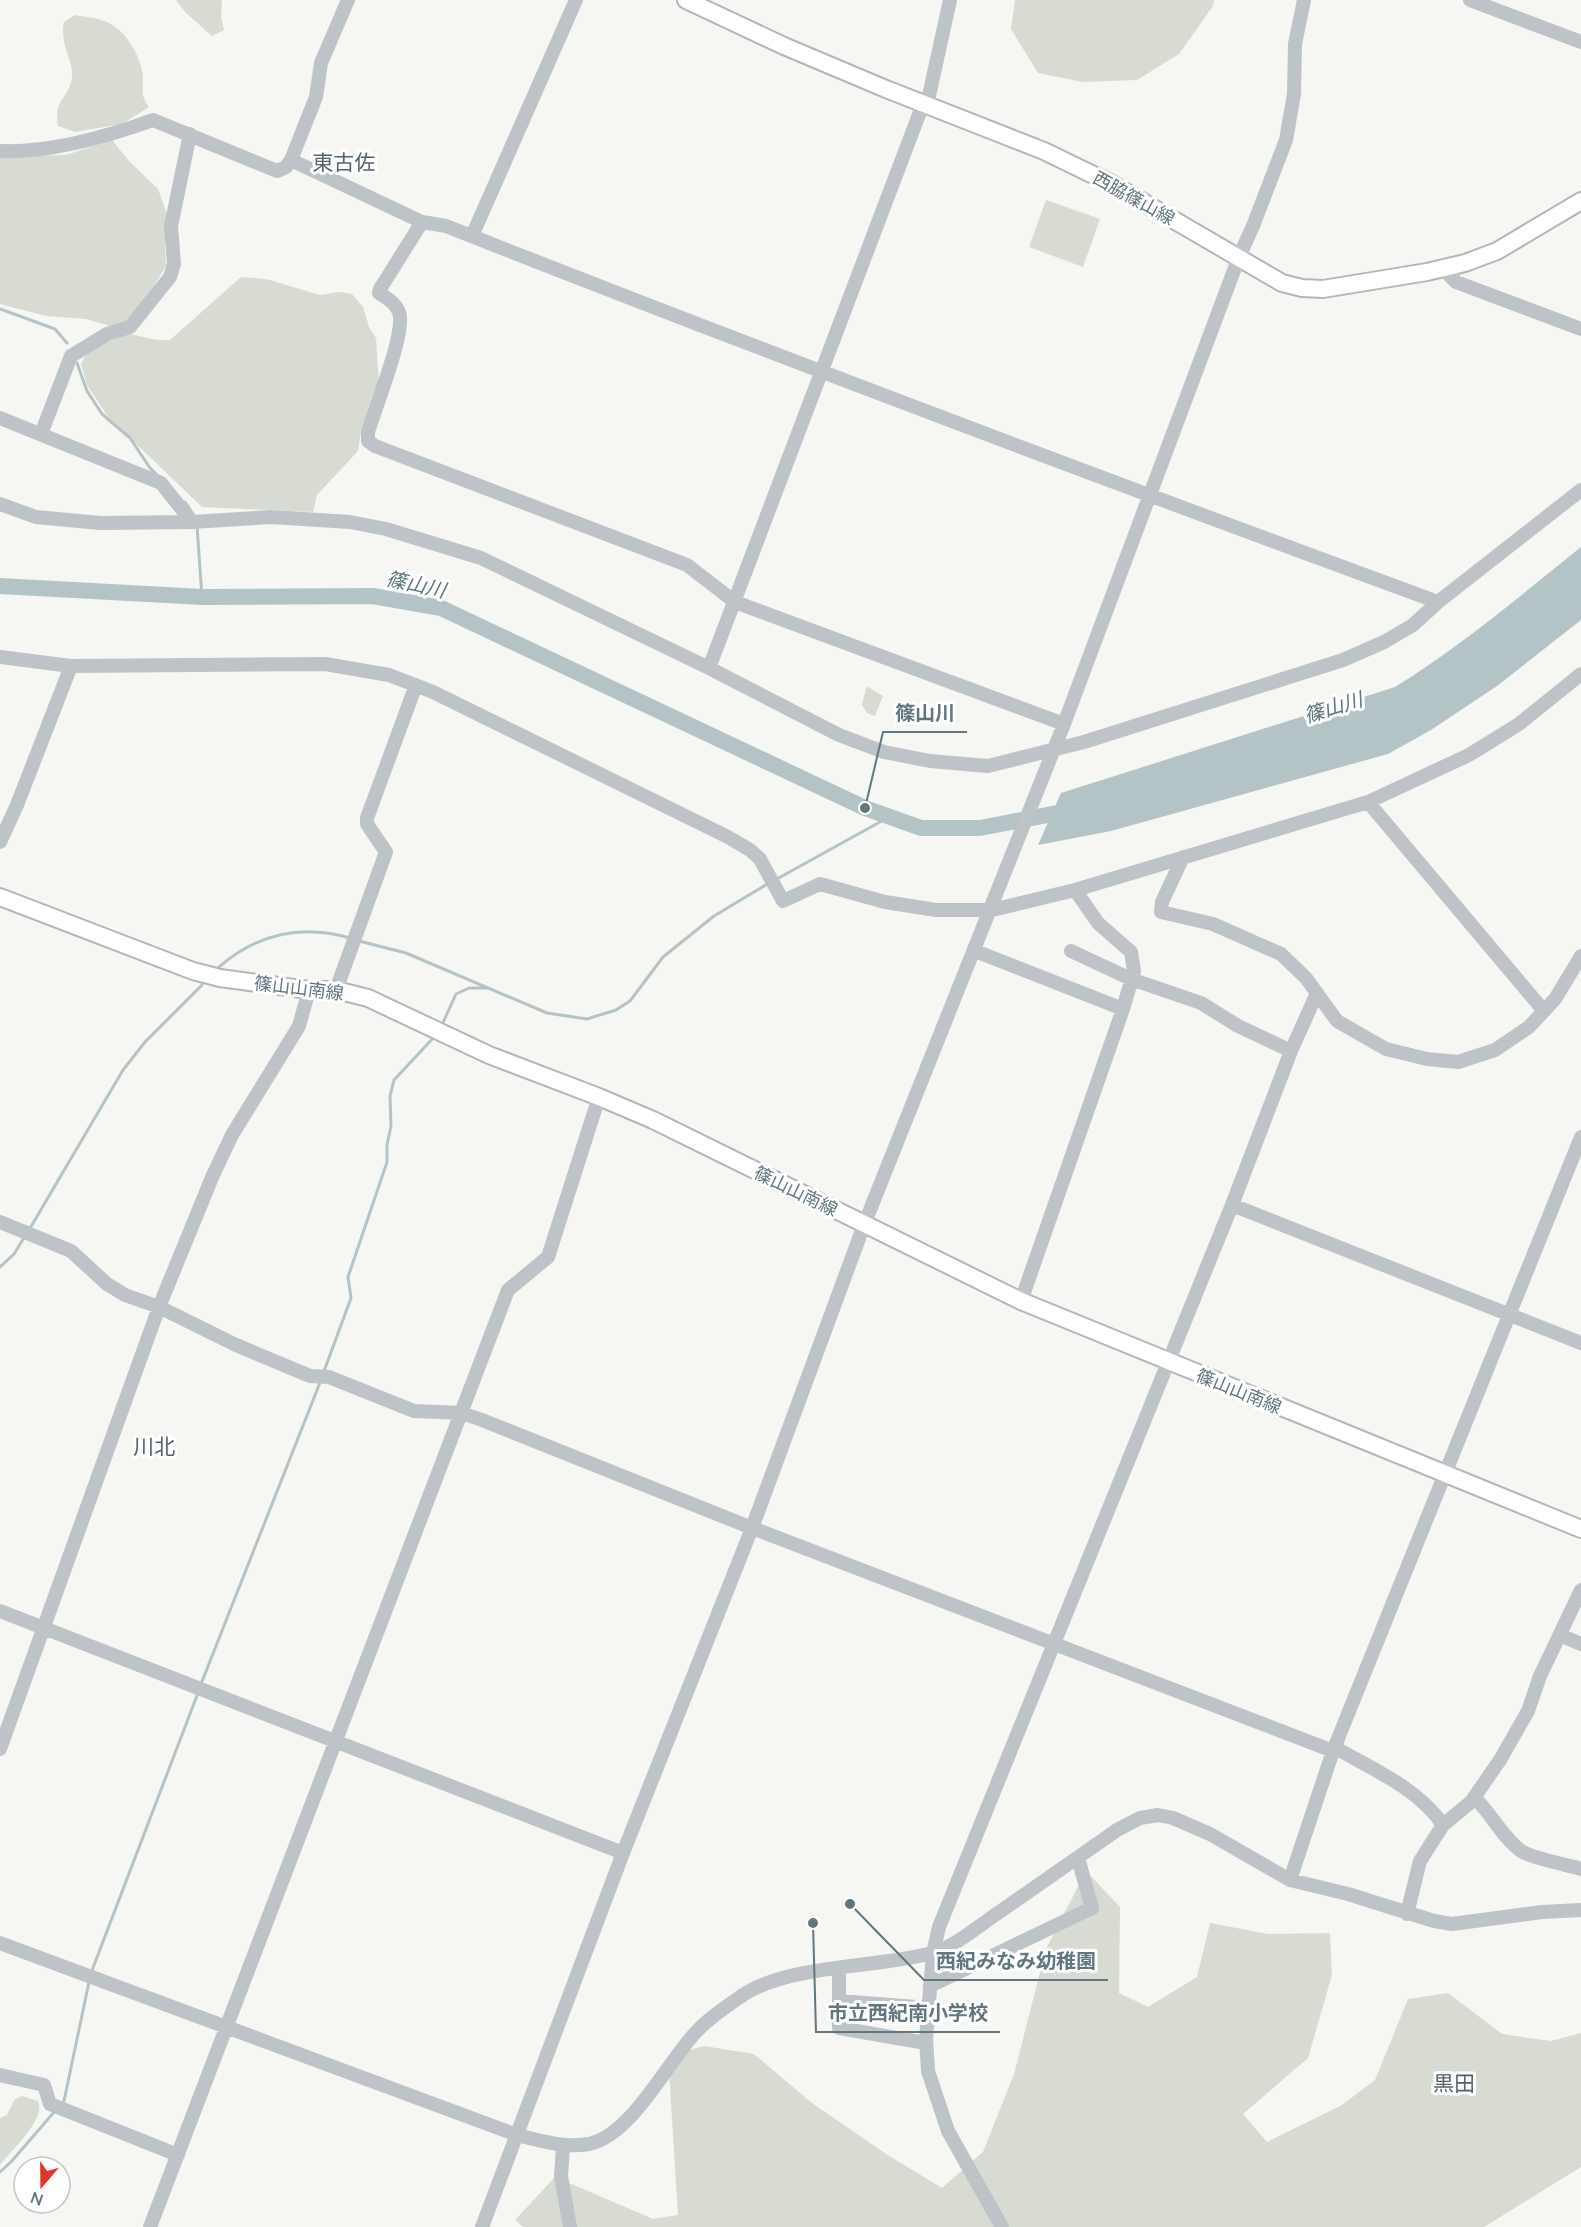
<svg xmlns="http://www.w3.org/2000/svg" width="1581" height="2227" font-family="Mulish,'Noto Sans JP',sans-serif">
	<rect width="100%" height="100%" fill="#f6f6f3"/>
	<!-- green -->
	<path fill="#d7dbd2" d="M176,0h46l-1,17 3,13 -12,6 -26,-23z
		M1015,0h199l-1,6 -34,48 -42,26 -54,2 -45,-9 -27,-44z
		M75,15c10,2 23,3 32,7 18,8 32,31 35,49 3,16 -4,22 7,36l-27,17 -47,8 -17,-6c-5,-26 11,-28 14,-48 2,-19 -13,-33 -8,-56z
		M112,140l17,21 29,28 9,25 -2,32 1,20 -24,39 -19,19 -13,2 -24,-7 -40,-3 -46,-12v-148l66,-1z
		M1046,200l54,19 -17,48 -54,-20z
		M241,277l25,2 54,16 19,-3 13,2 11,13 6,20 7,11 3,47 -18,47 -3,19 -41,44 -4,17 -111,-5 -94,-90 -21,-32 -6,-21 9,-17 40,-13 27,6h13z
		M868,687l15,9 -8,20 -8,-3 -5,-8 4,-17z
		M1086,1871l34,36 -1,86 29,14 49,-30 13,-54 58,11 62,-1 2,42 -24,83 -65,56 24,28 75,-37 33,-25 33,-81 40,-6 54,41 49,7 30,-8v134l-97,60h-961l-8,-7 40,-43 98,42 25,-4 -10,-159 36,-10 50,8 58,49 74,51 56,34 41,-36 31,-78 32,-125z
		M22,2096l16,5c9,17 -27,50 -38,64v-47l7,-3 8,-16z"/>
	<!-- water -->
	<path fill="#b4c4c6" d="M1581,547v73l-84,66 -66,44 -43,24 -277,77 -73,14 23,-52 334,-106c66,-41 125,-91 186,-140z"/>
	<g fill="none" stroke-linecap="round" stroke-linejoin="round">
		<!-- stream -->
		<path stroke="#b4c4c6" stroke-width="3" d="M0,309l55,20 12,14
			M77,363l10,28 15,23 28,24 20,30 7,7
			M185,502l8,12
			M197,526l5,71
			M775,880l114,-63
			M359,941l47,12 141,60 40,6 29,-9 14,-9 33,-44 51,-41 55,-33
			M219,967c38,-33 82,-43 131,-29
			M441,1027l15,-33 13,-6h20
			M29,1230l94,-160 22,-28 57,-57
			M0,1267l14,-13 11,-18
			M323,1374l28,-76 -3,-21 39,-115v-17l4,-19 -1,-30 4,-16 42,-45
			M201,1684l120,-304
			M91,1973l107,-280
			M61,2104l3,-3 25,-119
			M0,2172l11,-10 44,-51"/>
		<!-- river -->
		<path stroke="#b4c4c6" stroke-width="16" d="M0,586l202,11 171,-1 68,12 424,200 56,20h59l93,-18"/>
		<defs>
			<path id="major" d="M686,0l98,46 102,43 158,62 68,33 170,99 20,5 21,1 104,-17 38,-9 32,-12 84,-50
				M0,897l193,74 27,7 89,12h27l32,8 121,57 110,42 54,23 368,181 560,228"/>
		</defs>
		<!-- major casing -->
		<use href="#major" stroke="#b1b7ba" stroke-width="20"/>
		<!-- minor -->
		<path stroke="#bdc3c6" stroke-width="14" d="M1470,0l111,42
			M927,105l23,-105
			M0,151c50,2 106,-14 153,-31l124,51 9,-4 5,-7 25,-63 5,-34 27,-63
			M291,160l131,62 24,4c329,130 660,254 992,376
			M422,222l-42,67 -1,4c9,6 20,12 21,24 2,24 -24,89 -32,115v9l7,5 312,119 48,37 329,122
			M472,236l104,-236
			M1443,269l13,13 125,47
			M0,418l161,65 31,39
			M41,434l30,-78 36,-22 23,-7 40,-50 4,-13 -3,-38 19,-92
			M0,504l36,13 64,6 92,-1 79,-5 79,5 36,7 95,29 228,110 130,67 45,17 46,9 58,5 96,-24 259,-82 41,-18 29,-17 25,-23 143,-112
			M0,657l71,9 254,-2 64,11 44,17 295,145 22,13 10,9 23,42 37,-17 65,18 51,8h56l83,-20 293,-88 101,-47 50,-31 62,-50
			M709,668l214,-564
			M1368,802l176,209
			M0,842l17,-37 54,-139
			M1183,857l-21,45 -1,10 52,12 68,30 25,24 31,43 49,28 41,10 31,3 37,-12 34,-23 26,-28 26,-43
			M975,951l148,58
			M1071,951l60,28 70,24 37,23 53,25
			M336,990l50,-138 -19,-28v-6l49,-133
			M1232,1205l349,138
			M0,1222l71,29 36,33 18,11 34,12 77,38 74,31 19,1 85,34 48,2 20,7 270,108 581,223
			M1021,1301l102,-292 11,-38 -3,-19 -33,-29 -23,-33
			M0,1611l623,242
			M1560,1635l21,9
			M1334,1747c38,22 84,41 109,78
			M0,1749l159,-442 54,-132 19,-40 67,-109 10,-36
			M1474,1797c17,16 28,40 47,54 10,7 47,14 60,18
			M1290,1880l43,-129 248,-614
			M1407,1914l13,-53 23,-36 28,-23 29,-42 28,-49 12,-35 41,-86
			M0,1943l517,192c24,6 47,13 72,9 43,-9 78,-82 108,-113 13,-14 30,-25 46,-36 47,-31 134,-27 189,-42 24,-7 45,-26 66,-40 39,-27 79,-55 119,-83l23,-12 18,-3 15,3 37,16 80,46 58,14 86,27 18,3 90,-12 39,-2
			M839,1969v59l87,15
			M930,1986l162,-78 -14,-50
			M839,2001l90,7
			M0,2075l44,10 6,19 128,51
			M563,2146l-2,30 9,51
			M150,2227l358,-937 40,-33 51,-160
			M482,2227l141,-374 129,-325 112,-303 200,-501 175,-467 14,-31 33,-86 8,-46 1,-50 9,-44
			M1002,2227l-54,-96 -20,-60 -2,-32 7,-86 6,-26 293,-722 59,-154 26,-58"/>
		<!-- major -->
		<use href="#major" stroke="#fff" stroke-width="16"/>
	</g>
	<g text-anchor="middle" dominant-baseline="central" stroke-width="6" stroke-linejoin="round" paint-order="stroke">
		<!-- street labels -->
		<g font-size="18" fill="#62767e" stroke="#fff">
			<text transform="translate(1134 198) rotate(29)">西脇篠山線</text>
			<text transform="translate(299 988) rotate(7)">篠山山南線</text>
			<text transform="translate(796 1191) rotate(26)">篠山山南線</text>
			<text transform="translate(1239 1391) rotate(22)">篠山山南線</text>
		</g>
		<!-- water labels -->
		<g font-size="20" font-style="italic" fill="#5c7679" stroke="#fff">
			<text transform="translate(416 584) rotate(12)">篠山川</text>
			<text transform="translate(1333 707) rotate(-17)">篠山川</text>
		</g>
		<!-- quarter labels -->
		<g font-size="21" fill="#536369" stroke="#fff">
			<text x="344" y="162">東古佐</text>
			<text x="154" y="1446">川北</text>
			<text x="1454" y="2083">黒田</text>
		</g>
	</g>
	<!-- callouts -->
	<path fill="none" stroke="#62767e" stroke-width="2" d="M865 808L883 732H967M850 1904L924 1980H1108M813 1923L816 2032H1000"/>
	<g fill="#62767e" stroke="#fff" stroke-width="2">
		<circle cx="865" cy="808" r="6"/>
		<circle cx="850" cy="1904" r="6"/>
		<circle cx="813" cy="1923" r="6"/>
	</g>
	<g font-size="20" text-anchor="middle" font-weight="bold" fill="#62767e" stroke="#fff" stroke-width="6" stroke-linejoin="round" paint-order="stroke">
		<text x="925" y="720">篠山川</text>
		<text x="1016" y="1968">西紀みなみ幼稚園</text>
		<text x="908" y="2020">市立西紀南小学校</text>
	</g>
	<!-- north arrow -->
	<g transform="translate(42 2185) rotate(200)"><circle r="28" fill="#ffffff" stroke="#c0c8cb" stroke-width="1.5"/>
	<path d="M0-4.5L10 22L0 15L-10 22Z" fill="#e13728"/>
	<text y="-9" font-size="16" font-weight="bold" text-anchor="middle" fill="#62767e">N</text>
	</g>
</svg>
